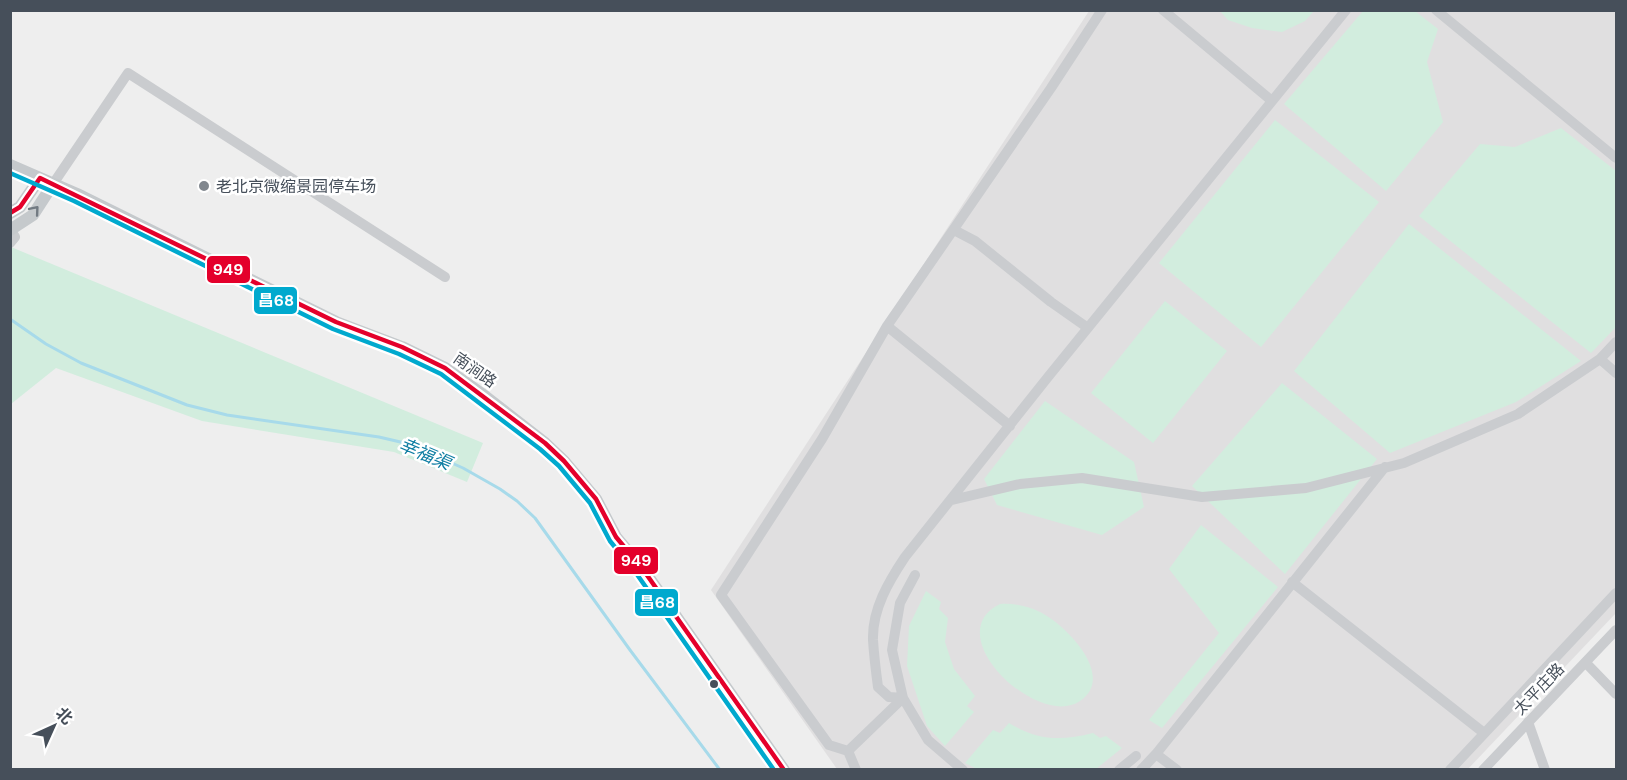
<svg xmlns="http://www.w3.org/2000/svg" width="1627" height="780" font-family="'DM Sans','Noto Sans SC',sans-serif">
	<rect width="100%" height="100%" fill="#eee"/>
	<!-- education -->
	<path fill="#e0dfe0" d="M1089,11h527v602l-148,156h-631l-126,-179z"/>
	<!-- green -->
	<path fill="#d2edde" d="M1220,11h94l-9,10 -23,11 -30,-4 -24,-8z
		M1363,11h52l23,18 -11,33 16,60 -57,69 -102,-87z
		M1275,120l104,82 -118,145 -102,-84z
		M1561,128l55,43v156l-25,26 -172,-137 61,-72 35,3z
		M1409,224l172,137 -65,41 -126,51 -96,-82z
		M11,247l472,196 -16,39 -73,-30 -192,-31 -146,-53 -45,36z
		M1165,301l62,50 -74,92 -62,-50z
		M1282,383l95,76 -92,115 -93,-88z
		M1045,401l89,61 10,45 -42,28 -105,-30 -13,-26z
		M1201,525l77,62 -116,141 -13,-8 70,-87 -50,-64z
		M926,591l15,11 -2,7 9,9 -3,24 9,27 21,27 -8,10 7,6 -29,34 -18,-20 -20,-60 2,-40z
		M1000,604c14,-1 27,2 40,8 25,12 77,64 40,89 -42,29 -143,-67 -80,-97z
		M1009,723c29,18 52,18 84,10l7,5 6,-2 16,12 -26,21h-119l-12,-6 28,-33 7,3z"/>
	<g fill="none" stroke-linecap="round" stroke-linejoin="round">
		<!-- stream -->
		<path stroke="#a7daea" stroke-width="3" d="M10,319l36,25 35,19 106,42 40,10 152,22 30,7 54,24 37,21 17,12 18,17 95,132 90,120"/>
		<!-- minor -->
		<path stroke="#cacccf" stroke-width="10" d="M1163,10l109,91
			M1436,10l180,148
			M53,184l75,-111 317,204
			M10,229l5,8 -5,6
			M954,230l21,11 76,61 37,26
			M887,326l123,100
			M1600,359l16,14
			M952,500l68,-16 62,-6 120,19 104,-9 98,-25 114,-49 82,-55 16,-17
			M915,575l-15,28 -8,47 11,48 25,42 35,30
			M1292,582l192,151
			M1586,663l30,31
			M903,698l-14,-1 -11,-10c-2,-15 -4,-31 -5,-47 -1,-31 16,-59 32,-83l143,-180 298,-367
			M1528,722l17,48
			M848,751l-19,-6 -108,-150 101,-156 65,-113 164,-238 51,-78
			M1156,754l21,16
			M856,770l-8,-19 55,-53
			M1119,770l17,-14
			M1141,770l15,-16 229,-287
			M1450,770l166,-177
			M1483,770l133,-140"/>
		<!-- major -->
		<path stroke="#c5c9cc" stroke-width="12" d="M10,165l67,29 259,128 66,25 43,21 41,29 59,46 19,18 32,38 20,38 26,31 142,202
			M10,213l10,-6 20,-29
			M10,230l23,-15 20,-31"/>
		<defs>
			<path id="bus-1" d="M10,213l10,-6 20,-29 296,144 66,25 43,21 100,75 19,18 32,38 20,38 26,31 142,202"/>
			<path id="bus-2" d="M10,173l64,28 259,128 66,25 42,20 99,75 19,17 31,37 20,38 26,32 138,197"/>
		</defs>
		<!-- bus-1 casing -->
		<use href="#bus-1" stroke="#fff" stroke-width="9"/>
		<!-- bus-2 casing -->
		<use href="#bus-2" stroke="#fff" stroke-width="9"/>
		<!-- bus-1 -->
		<use href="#bus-1" stroke="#e4002b" stroke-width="4.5"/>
		<!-- bus-2 -->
		<use href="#bus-2" stroke="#00a9ce" stroke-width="4.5"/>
	</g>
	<!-- one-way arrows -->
	<defs><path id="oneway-chevron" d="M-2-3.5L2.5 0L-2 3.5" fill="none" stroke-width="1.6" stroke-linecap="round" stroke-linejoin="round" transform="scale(1.5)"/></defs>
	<use stroke="#727a82" href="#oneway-chevron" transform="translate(35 210) rotate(-50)"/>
	<!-- markers -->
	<circle fill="#81878e" stroke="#fff" stroke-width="2" cx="204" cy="186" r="6"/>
	<circle fill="#464f5a" stroke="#fff" stroke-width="2" cx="714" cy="684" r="5"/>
	<g text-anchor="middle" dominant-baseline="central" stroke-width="5" stroke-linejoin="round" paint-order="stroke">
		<!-- poi labels -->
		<g font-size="16" fill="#464f5a" stroke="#fff" text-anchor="start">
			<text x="216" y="186">老北京微缩景园停车场</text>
		</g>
		<!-- street labels -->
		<g font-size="16" fill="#464f5a" stroke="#fff">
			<text transform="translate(475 370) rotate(35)">南涧路</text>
			<text transform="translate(1539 689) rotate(-46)">太平庄路</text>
		</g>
		<!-- water labels -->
		<g font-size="18" font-style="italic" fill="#0f7ea3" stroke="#fff">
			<text transform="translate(425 454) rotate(23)">幸福渠</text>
		</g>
	</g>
	<g stroke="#fff" stroke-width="2">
		<rect x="206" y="255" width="45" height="29" rx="6" fill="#e4002b"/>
		<rect x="253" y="286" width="45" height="29" rx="6" fill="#00a9ce"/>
		<rect x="613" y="546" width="46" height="29" rx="6" fill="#e4002b"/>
		<rect x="634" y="588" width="45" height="29" rx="6" fill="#00a9ce"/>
	</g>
	<g font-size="16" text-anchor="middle" font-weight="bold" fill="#fff">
		<text x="228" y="275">949</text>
		<text x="276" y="306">昌68</text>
		<text x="636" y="566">949</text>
		<text x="657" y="608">昌68</text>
	</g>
	<!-- border -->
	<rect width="1627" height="780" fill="none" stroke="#464f5a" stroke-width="24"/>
	<!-- north arrow -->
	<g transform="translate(54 726) rotate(45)" stroke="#ffffff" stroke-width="4.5" paint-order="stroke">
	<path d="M0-4.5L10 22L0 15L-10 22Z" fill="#464f5a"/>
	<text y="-9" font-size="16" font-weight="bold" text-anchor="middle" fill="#464f5a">北</text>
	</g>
</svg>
